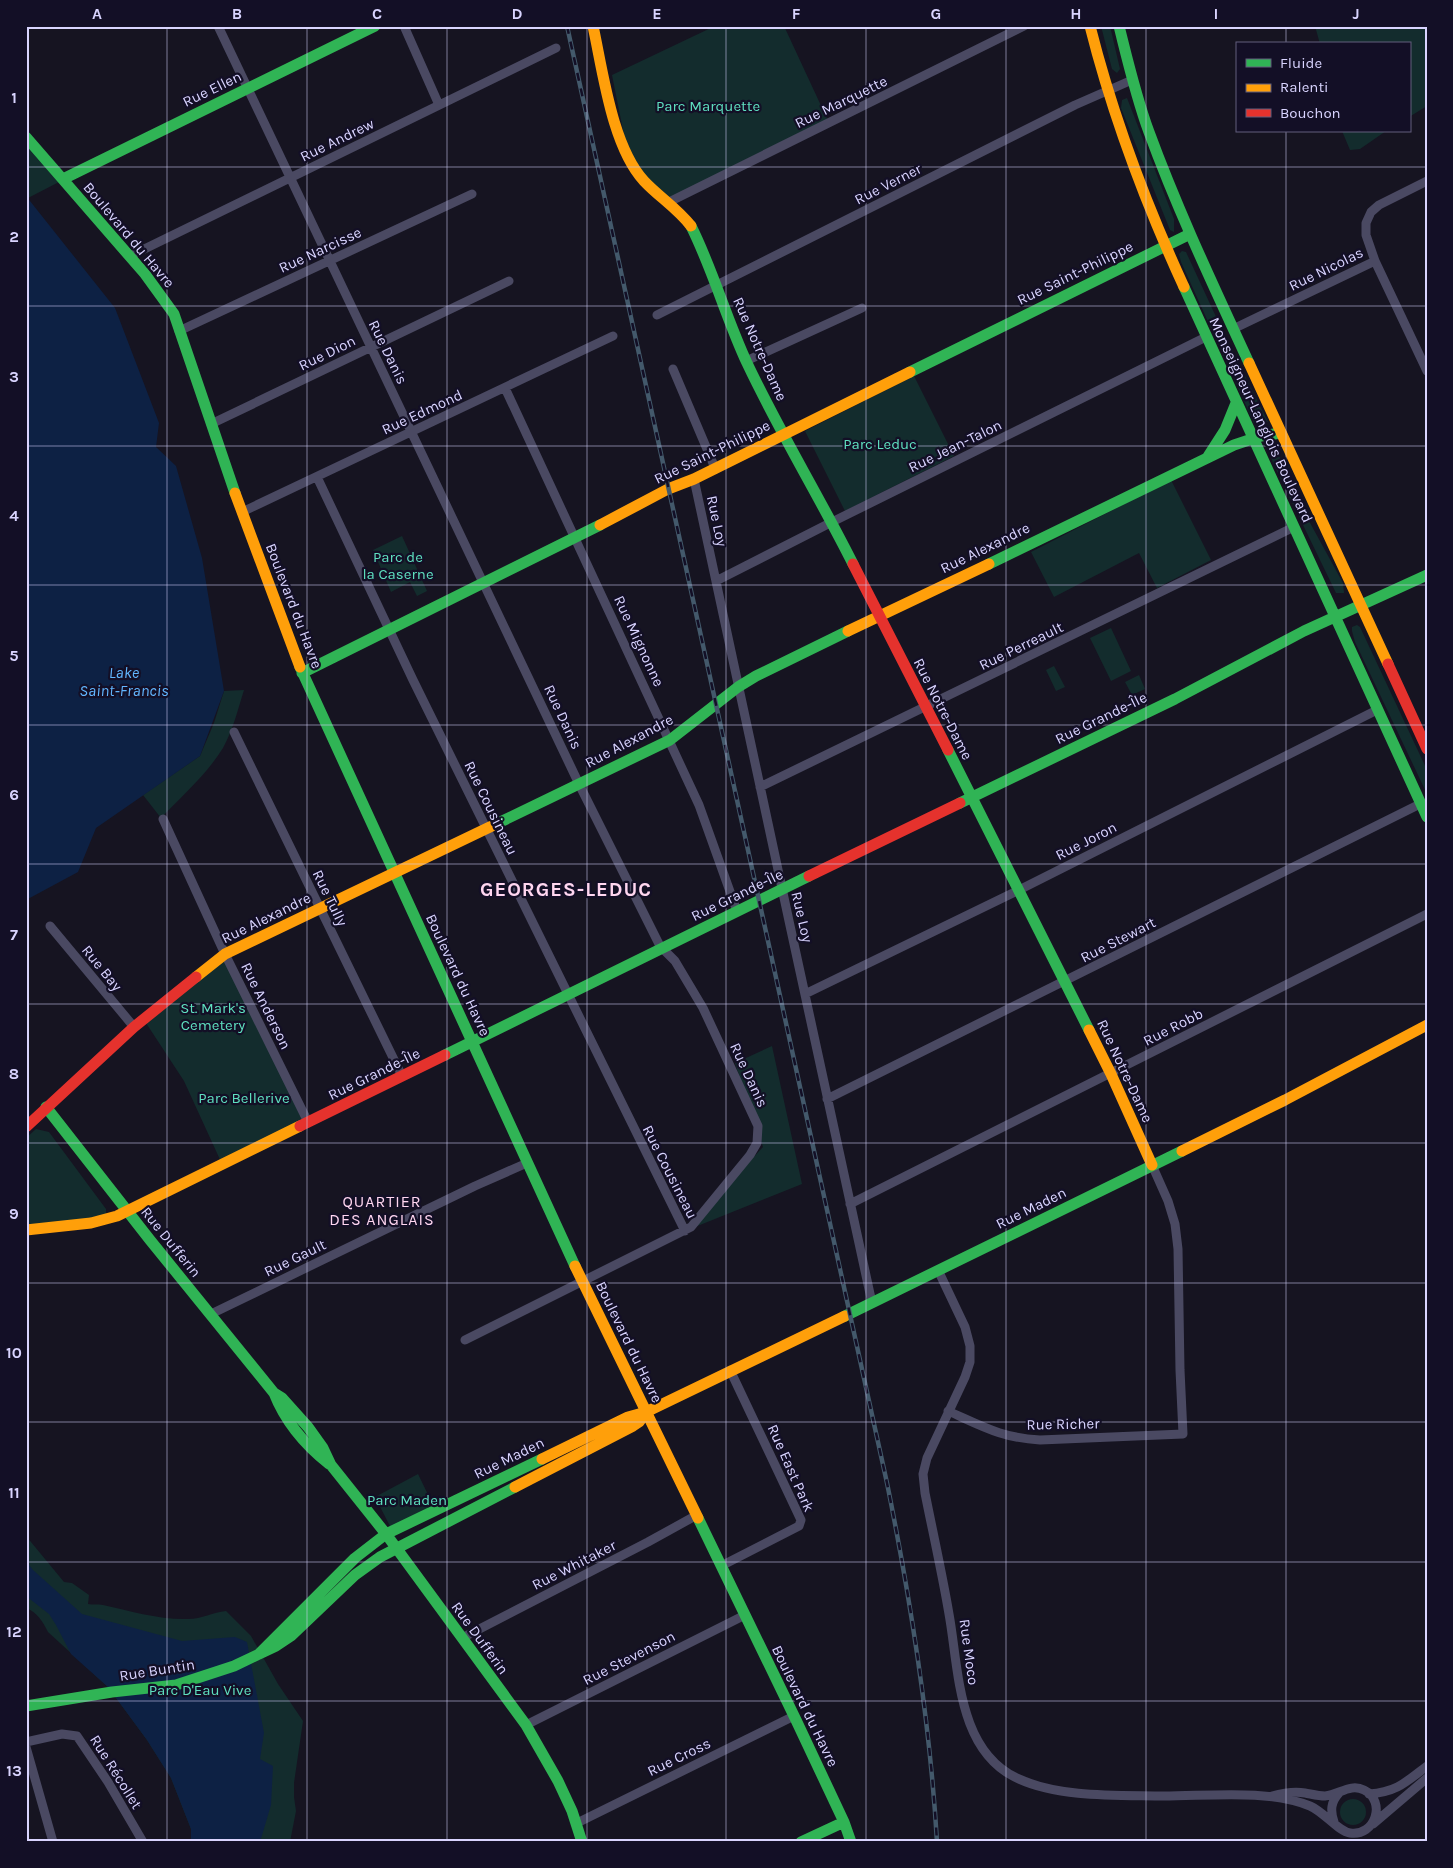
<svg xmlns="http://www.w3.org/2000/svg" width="1453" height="1868" font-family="Karla,sans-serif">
	<rect width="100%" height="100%" fill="#161421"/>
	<!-- green -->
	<path fill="#132c2d" d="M715,26h69l46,99 -161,77 -24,-24 -20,-38 -13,-65z
		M1101,26h9l10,43 -3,4 -5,-4z
		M1315,26h112v80l-18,11v-73h-89z
		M1127,98l47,121v13l-4,-2 -49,-122 1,-8z
		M1342,131h44l-26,18 -10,1z
		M26,142l33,40 -31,16 -2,-2z
		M1182,251l4,1 38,82 44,88 -14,1 -73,-161 -2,-8z
		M914,376l40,80 -109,55 -40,-80z
		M1270,444l4,1 35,76 34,62 1,10h-8l-63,-130 -6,-18z
		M1171,480l40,80 -54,28 -18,-35 -85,44 -23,-45z
		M402,536l25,55 -10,5 -7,-14 -19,10 -18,-42z
		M1357,625l3,2 67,143v24l-72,-152 -3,-11v-4z
		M1111,628l20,43 -20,10 -21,-43z
		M1054,666l11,21 -9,4 -10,-21z
		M1139,675l6,14 -13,6 -7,-13z
		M244,690c-6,19 -11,40 -21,58 -16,26 -41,48 -62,70l-18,-23 57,-39 14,-33 10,-32z
		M226,959l82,163 -86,42 -38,-83 -38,-58z
		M772,1046l30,138 -117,47 78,-84 -28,-84z
		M36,1129l13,3 57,77v5l-9,4 -71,8v-88z
		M418,1474l16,33 -43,21 -16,-31z
		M26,1536l38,46 8,1 17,12 -1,9c5,1 10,0 15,1 27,6 57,15 85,14 14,0 25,-7 38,-8l25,25 27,48 25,37 -9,62v14l2,14 -6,31h-99v-13l-20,-51 -24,-38 -39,-53 -60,-55c-5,-10 -11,-20 -22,-24z
		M1340 1812a13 13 0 1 1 26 0a13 13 0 1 1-26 0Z"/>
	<!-- water -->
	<path fill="#0d2144" d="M26,196l89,112 44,115 -3,24 20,19 26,92 22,133 -24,65 -104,72 -18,44 -52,28z
		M26,1561l7,9 49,44 100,27 53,-4 12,5 17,91 -4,26 13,7 -2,39 -11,37h-69v-13l-20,-51 -24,-38 -39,-53 -37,-33 -15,-29 -7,-11 -23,-18z"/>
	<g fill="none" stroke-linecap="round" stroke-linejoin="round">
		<!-- street -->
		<path stroke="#4a4962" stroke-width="9" d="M218,26l361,758 81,162 15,15 28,47 55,118 -1,17 -7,12 -59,72 -226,113
			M404,26l35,79
			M669,202l355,-176
			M130,256l426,-208
			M1375,261l-9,-26v-12l5,-11 8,-7 48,-24
			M657,315l418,-210 57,-25
			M1233,329l142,-68 52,110
			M179,331l293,-137
			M746,361l116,-53
			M673,369l42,99
			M505,388l194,417 38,106
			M211,424l298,-143
			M317,477l96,203 272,551
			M694,479c60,274 117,550 178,824
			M242,512l371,-176
			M716,581l116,-59 374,-185
			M234,732l168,344
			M760,787l534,-260
			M163,819l62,135 83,168
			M50,926l84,101
			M805,994l214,-104 358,-180
			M827,1099l593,-295
			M850,1204l577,-290
			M938,1270l27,57 5,19v16l-5,15 -38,81 -4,16 2,19c8,40 17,80 24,121 10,55 8,138 70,165 42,19 99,16 145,17 46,0 103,-7 146,10 14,6 28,25 40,27 25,4 37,-32 14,-43 -14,-7 -25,5 -39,6 -7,0 -14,-2 -20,-3 -12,-2 -22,0 -33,3
			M211,1314l264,-128 52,-23
			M948,1411c34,15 54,27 92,29l143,-6 -3,-64 -2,-121 -3,-25 -7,-23 -16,-36
			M721,1566l78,-40 2,-6 -71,-150
			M462,1638l186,-96 49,-27
			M526,1725l219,-110
			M26,1742l36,-8 15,2 31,46 35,60
			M26,1747l27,95
			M1369,1794c28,-2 37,-12 58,-28
			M1334,1822c-4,-12 -3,-20 5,-29
			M577,1823l217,-107
			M1373,1824l54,-46"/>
		<!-- fast -->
		<path stroke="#30b455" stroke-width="11" d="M1119,26c9,36 17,71 30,106 29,79 65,155 100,231
			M26,137l119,137 29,40 61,179
			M63,179l312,-153
			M691,226c22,44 35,92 56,137 32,68 72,133 106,201
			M1184,287l243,530
			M910,372l280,-138
			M1207,458l18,-28 11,-27
			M989,564l245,-119 27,-9 20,-3
			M300,667l275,599
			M302,673l298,-148
			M948,750l141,280
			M960,803l215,-104 129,-68 123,-56
			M494,825l176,-85 68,-53 18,-11 92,-45
			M445,1055l364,-179
			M46,1107l104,133 124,153c11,28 31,52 55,71
			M845,1316l337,-165
			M274,1393l8,5 26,29 15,21 8,17 55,69 140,191 32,56 14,30 10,31
			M698,1518l98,202 48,102 7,20
			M259,1654l96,-96 31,-24 156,-75
			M26,1706l86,-14 64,-7 58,-19 42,-20 15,-10 64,-61 25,-18 135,-70
			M801,1842l43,-20"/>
		<!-- slow -->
		<path stroke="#ff9f0a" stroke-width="11" d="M593,26c10,46 19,120 51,155 15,16 33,27 47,45
			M1090,26c23,91 55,176 94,261
			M1249,363l139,301
			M235,493l65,174
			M600,525l68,-36 26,-10 216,-107
			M848,631l141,-67
			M196,977l29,-23 269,-129
			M1089,1030l22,44 41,91
			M1182,1151l103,-51 142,-75
			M26,1230l65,-7 26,-7 183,-90
			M575,1266l123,252
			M542,1459l86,-42 18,-5 199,-96
			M515,1487l118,-61 6,-4 7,-10"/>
		<!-- jam -->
		<path stroke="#e5322d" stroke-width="11" d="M853,564l95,186
			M1388,664l39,85
			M809,876l151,-73
			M300,1126l145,-71
			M26,1127l108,-100 62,-50"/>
		<defs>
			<path id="rail" d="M567,26l320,1457c24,119 43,238 50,359"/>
		</defs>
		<!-- rail casing -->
		<use href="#rail" stroke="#43596b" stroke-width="4.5"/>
		<!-- rail -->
		<use href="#rail" stroke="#130f26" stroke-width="2.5" stroke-dasharray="8" stroke-linecap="butt"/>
	</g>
	<!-- grid -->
	<path fill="none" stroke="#d9d4ff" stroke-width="1" stroke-opacity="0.55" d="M167,26v1816M307,26v1816M447,26v1816M587,26v1816M726,26v1816M866,26v1816M1006,26v1816M1146,26v1816M1286,26v18M1286,131v1711M26,167h1401M26,306h1401M26,446h1401M26,585h1401M26,725h1401M26,864h1401M26,1004h1401M26,1143h1401M26,1283h1401M26,1422h1401M26,1562h1401M26,1701h1401"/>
	<g text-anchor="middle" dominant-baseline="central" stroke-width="4.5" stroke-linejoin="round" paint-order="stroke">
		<!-- street labels -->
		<g font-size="15" fill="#d9d4ff" stroke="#130f26">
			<text transform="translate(212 89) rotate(-26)">Rue Ellen</text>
			<text transform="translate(841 102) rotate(-26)">Rue Marquette</text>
			<text transform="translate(337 140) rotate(-26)">Rue Andrew</text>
			<text transform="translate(888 184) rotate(-27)">Rue Verner</text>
			<text transform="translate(129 235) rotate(50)">Boulevard du Havre</text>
			<text transform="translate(320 250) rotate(-25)">Rue Narcisse</text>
			<text transform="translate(1326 269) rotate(-26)">Rue Nicolas</text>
			<text transform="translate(1075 273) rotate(-26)">Rue Saint-Philippe</text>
			<text transform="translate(760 349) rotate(66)">Rue Notre-Dame</text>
			<text transform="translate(388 352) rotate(64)">Rue Danis</text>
			<text transform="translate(327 353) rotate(-26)">Rue Dion</text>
			<text transform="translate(422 412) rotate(-25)">Rue Edmond</text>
			<text transform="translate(1261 420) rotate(65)">Monseigneur-Langlois Boulevard</text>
			<text transform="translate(955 446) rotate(-26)">Rue Jean-Talon</text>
			<text transform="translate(712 452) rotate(-26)">Rue Saint-Philippe</text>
			<text transform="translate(717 521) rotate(78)">Rue Loy</text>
			<text transform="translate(985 548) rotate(-26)">Rue Alexandre</text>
			<text transform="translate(294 606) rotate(69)">Boulevard du Havre</text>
			<text transform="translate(639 641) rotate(65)">Rue Mignonne</text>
			<text transform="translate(1021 646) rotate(-26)">Rue Perreault</text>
			<text transform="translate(943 709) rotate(63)">Rue Notre-Dame</text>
			<text transform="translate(563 717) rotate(65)">Rue Danis</text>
			<text transform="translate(1101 718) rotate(-26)">Rue Grande-Île</text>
			<text transform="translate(629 741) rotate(-28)">Rue Alexandre</text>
			<text transform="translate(491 808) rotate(64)">Rue Cousineau</text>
			<text transform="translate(1086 841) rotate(-27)">Rue Joron</text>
			<text transform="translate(737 895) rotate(-26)">Rue Grande-Île</text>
			<text transform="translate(330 898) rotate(64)">Rue Tully</text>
			<text transform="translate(802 917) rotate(77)">Rue Loy</text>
			<text transform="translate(266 918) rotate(-26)">Rue Alexandre</text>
			<text transform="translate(1118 940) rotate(-27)">Rue Stewart</text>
			<text transform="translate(102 968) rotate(51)">Rue Bay</text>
			<text transform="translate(458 975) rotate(65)">Boulevard du Havre</text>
			<text transform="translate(266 1006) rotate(64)">Rue Anderson</text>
			<text transform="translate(1173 1027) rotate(-27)">Rue Robb</text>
			<text transform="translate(1125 1071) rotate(65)">Rue Notre-Dame</text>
			<text transform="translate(374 1074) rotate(-26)">Rue Grande-Île</text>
			<text transform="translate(749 1075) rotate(65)">Rue Danis</text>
			<text transform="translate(670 1172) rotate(63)">Rue Cousineau</text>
			<text transform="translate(1031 1208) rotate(-26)">Rue Maden</text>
			<text transform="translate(171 1242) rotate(51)">Rue Dufferin</text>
			<text transform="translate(295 1258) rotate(-26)">Rue Gault</text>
			<text transform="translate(629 1342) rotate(64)">Boulevard du Havre</text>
			<text transform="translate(1063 1424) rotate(-1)">Rue Richer</text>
			<text transform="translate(509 1458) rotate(-26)">Rue Maden</text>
			<text transform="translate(791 1468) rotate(66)">Rue East Park</text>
			<text transform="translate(574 1565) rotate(-27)">Rue Whitaker</text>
			<text transform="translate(480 1638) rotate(54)">Rue Dufferin</text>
			<text transform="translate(969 1652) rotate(82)">Rue Moco</text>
			<text transform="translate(629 1658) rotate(-27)">Rue Stevenson</text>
			<text transform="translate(157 1670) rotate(-9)">Rue Buntin</text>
			<text transform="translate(805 1706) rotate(64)">Boulevard du Havre</text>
			<text transform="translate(679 1757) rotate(-26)">Rue Cross</text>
			<text transform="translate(116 1772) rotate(58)">Rue Récollet</text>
		</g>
		<!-- park labels -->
		<g font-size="15" fill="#5fe0c0" stroke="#130f26">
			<text x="708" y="106">Parc Marquette</text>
			<text x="880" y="444">Parc Leduc</text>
			<text x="398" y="557">Parc de<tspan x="398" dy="17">la Caserne</tspan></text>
			<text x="213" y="1008">St. Mark's<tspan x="213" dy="17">Cemetery</tspan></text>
			<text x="244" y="1098">Parc Bellerive</text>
			<text x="407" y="1500">Parc Maden</text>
			<text x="200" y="1690">Parc D'Eau Vive</text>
		</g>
		<!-- water labels -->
		<g font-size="16" font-style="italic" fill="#62b6ff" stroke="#130f26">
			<text x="124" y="672">Lake<tspan x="124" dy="18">Saint-Francis</tspan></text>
		</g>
		<!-- neighbourhood labels -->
		<g font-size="16" letter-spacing="1" fill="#ffd6f0" stroke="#130f26">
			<text x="382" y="1201">QUARTIER<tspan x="382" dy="18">DES ANGLAIS</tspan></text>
		</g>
		<!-- district labels -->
		<g font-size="20" font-weight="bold" letter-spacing="1" fill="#ffd6f0" stroke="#130f26">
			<text x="566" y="889">GEORGES-LEDUC</text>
		</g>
	</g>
	<!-- border -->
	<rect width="1453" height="1868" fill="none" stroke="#130f26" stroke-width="55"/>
	<!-- legend -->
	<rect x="1236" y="42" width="175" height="90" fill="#130f26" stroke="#625e7d"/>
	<rect x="1246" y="59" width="25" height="8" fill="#30b455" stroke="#625e7d"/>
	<text x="1280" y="68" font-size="15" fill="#d9d4ff">Fluide</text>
	<rect x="1246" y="84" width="25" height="8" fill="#ff9f0a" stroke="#625e7d"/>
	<text x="1280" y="92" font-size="15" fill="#d9d4ff">Ralenti</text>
	<rect x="1246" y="109" width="25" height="8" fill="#e5322d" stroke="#625e7d"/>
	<text x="1280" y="118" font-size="15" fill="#d9d4ff">Bouchon</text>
	<rect x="28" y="28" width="1398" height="1812" fill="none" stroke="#d9d4ff" stroke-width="2"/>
	<g font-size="16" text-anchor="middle" font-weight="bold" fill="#d9d4ff">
		<text x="97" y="19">A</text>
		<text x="237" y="19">B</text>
		<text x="377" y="19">C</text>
		<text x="517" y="19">D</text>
		<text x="657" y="19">E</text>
		<text x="796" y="19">F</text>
		<text x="936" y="19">G</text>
		<text x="1076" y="19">H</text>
		<text x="1216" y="19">I</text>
		<text x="1356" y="19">J</text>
		<text x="14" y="103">1</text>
		<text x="14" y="242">2</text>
		<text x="14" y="382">3</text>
		<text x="14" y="521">4</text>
		<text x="14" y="661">5</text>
		<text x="14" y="800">6</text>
		<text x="14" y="940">7</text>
		<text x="14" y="1079">8</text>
		<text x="14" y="1219">9</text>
		<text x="14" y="1358">10</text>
		<text x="14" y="1498">11</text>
		<text x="14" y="1637">12</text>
		<text x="14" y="1776">13</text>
	</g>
</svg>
